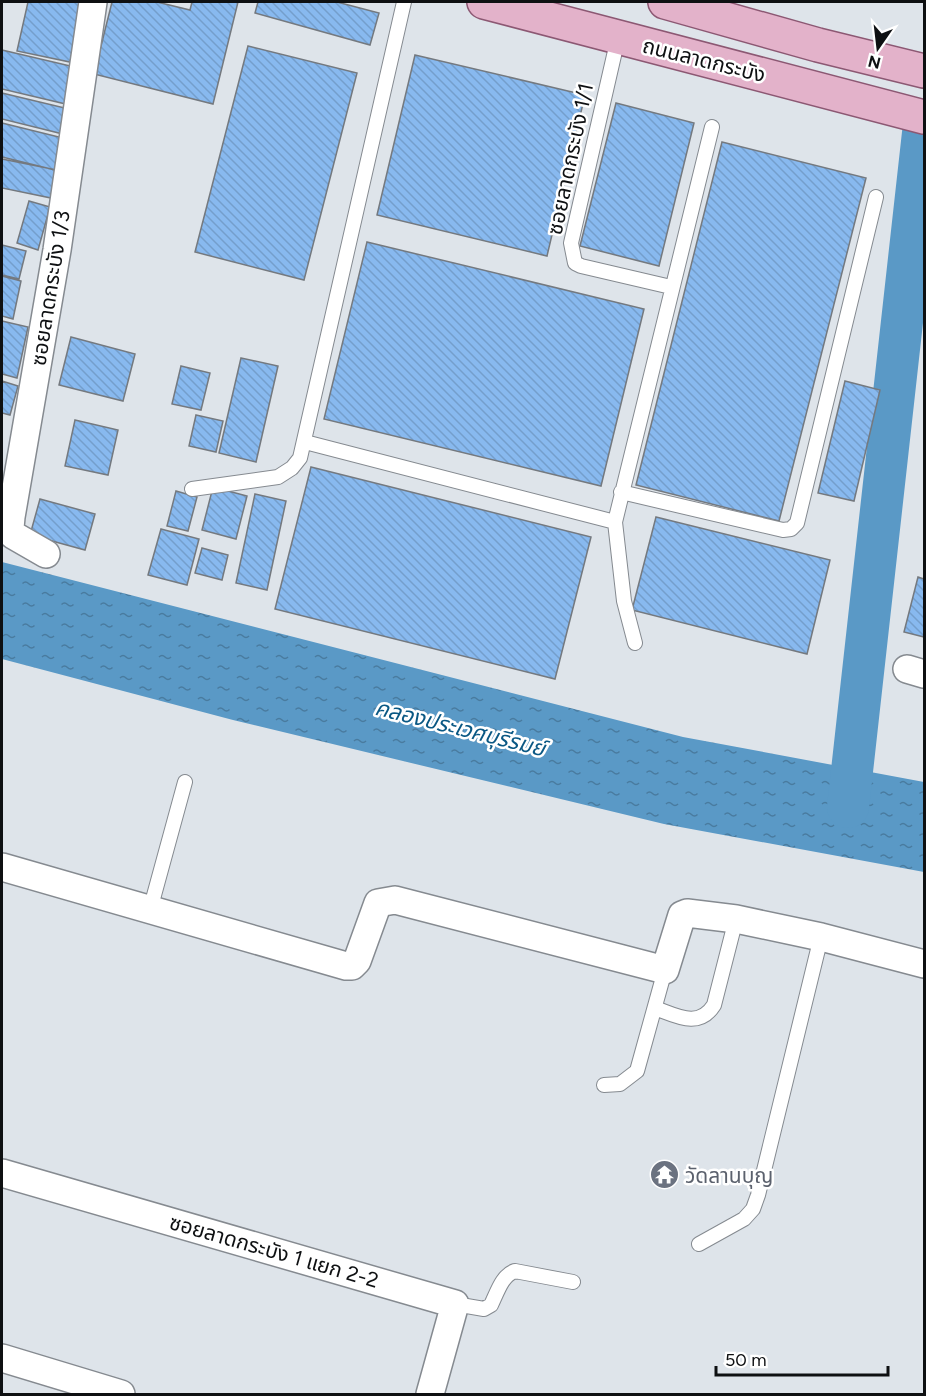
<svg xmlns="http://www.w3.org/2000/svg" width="926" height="1396" font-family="Figtree,'Noto Sans Thai',sans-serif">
	<defs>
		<pattern id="water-ripples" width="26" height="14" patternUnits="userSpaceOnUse" patternTransform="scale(1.5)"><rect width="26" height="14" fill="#5a99c6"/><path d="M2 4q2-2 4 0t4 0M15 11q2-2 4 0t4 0" fill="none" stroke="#497b9f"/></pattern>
		<pattern id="building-back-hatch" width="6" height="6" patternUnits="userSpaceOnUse" patternTransform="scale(1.5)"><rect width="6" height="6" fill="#88b9ef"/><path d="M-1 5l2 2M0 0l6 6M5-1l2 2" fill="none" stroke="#749ecc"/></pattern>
	</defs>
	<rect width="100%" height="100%" fill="#dee4ea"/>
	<!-- water -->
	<path fill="url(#water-ripples)" d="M2,562l681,175 241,45v90l-260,-48 -431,-104 -231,-61z"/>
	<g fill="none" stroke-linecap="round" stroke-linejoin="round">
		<!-- river -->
		<path stroke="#5a99c6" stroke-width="42" d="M848,807l76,-683"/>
	</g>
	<!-- building -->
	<path fill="url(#building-back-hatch)" stroke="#74797f" stroke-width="1.5" d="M28,2h56l-14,60 -53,-11z
		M112,2h45l33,8 2,-8h46l-25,102 -119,-30z
		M258,2h79l42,11 -9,32 -115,-32z
		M248,46l109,27 -53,207 -109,-28z
		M2,50l77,18 -9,37 -68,-16z
		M415,55l170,40 -38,161 -170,-41z
		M2,93l67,16 -6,25 -61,-15z
		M616,103l78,20 -35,143 -79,-20z
		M2,123l61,15 -8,32 -53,-13z
		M722,142l144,36 -87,343 -143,-36z
		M2,159l60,12 -6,28 -54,-11z
		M29,201l21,6 -12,43 -21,-7z
		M367,242l277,67 -43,177 -277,-67z
		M2,245l24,6 -7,28 -17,-4z
		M2,276l19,5 -8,38 -11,-3z
		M2,321l26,6 -11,51 -15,-4z
		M71,337l64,17 -12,47 -64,-16z
		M241,358l37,8 -22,96 -37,-9z
		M181,366l29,7 -9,37 -29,-6z
		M2,381l16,5 -8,29 -8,-2z
		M845,381l35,9 -26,111 -36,-8z
		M196,415l27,6 -7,31 -27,-6z
		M75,420l43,10 -10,45 -43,-9z
		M311,467l280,70 -36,142 -280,-70z
		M213,487l34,9 -11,43 -34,-9z
		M176,491l21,6 -9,34 -21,-5z
		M255,494l31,7 -19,89 -31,-7z
		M40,499l55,15 -10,36 -55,-15z
		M656,517l174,43 -23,94 -175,-44z
		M161,529l38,10 -12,46 -39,-10z
		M202,548l26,7 -6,25 -27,-7z
		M918,577l6,2v58l-20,-5z"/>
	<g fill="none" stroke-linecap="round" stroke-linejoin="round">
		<defs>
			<path id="service" d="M618,38l-47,205 4,20 6,3 90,21
				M305,442l310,80
				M192,489l86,-12 14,-9 8,-10 104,-456
				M621,492l162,38 8,-1 6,-6 79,-326
				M635,643l-11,-42 -9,-79 97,-395
				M150,910l35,-128
				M655,1008c22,8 44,21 59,-3l22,-86
				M604,1085l16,-1 17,-13 28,-101
				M699,1244l45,-25 9,-10 5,-14 63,-258
				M455,1304l29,5 7,-4c6,-12 11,-30 24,-34l58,11"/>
			<path id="minor" d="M46,554l-33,-19 -3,-7 1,-11 46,-267 36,-248
				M907,669l17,5
				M2,867l344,99h6l5,-5 21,-58 17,-3 270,70 17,-55 5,-2 49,6 85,18 103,27
				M2,1173l453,131 -25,90
				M2,1358l119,36"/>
			<path id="primary" d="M484,2l440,115
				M665,2l153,43 106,26"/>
		</defs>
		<!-- service casing -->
		<use href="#service" stroke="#858a90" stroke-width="16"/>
		<!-- minor casing -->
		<use href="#minor" stroke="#858a90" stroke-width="30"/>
		<!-- primary casing -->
		<use href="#primary" stroke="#8c5873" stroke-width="36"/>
		<!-- service -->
		<use href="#service" stroke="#fff" stroke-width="14"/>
		<!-- minor -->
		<use href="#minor" stroke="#fff" stroke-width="27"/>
		<!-- primary -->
		<use href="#primary" stroke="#e3b2ca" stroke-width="33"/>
	</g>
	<!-- icons -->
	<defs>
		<symbol id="temple-disc" viewBox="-11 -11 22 22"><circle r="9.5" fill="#6b7280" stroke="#fff"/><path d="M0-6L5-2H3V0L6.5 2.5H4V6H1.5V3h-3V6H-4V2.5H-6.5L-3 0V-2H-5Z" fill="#fff"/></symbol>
	</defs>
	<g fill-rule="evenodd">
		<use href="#temple-disc" x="648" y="1158" width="33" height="33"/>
	</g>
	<g text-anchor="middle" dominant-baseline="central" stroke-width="5" stroke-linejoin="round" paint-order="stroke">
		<!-- street labels -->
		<g font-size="21" fill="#0e1012" stroke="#fff">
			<text transform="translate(704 60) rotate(14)">ถนนลาดกระบัง</text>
			<text transform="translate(570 159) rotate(-78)">ซอยลาดกระบัง 1/1</text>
			<text transform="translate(50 288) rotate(-81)">ซอยลาดกระบัง 1/3</text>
			<text transform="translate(274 1251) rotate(16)">ซอยลาดกระบัง 1 แยก 2-2</text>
		</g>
		<!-- worship labels -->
		<g font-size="21" fill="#5b616d" stroke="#fff" text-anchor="start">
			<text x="685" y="1175">วัดลานบุญ</text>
		</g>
		<!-- water labels -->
		<g font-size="22" font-style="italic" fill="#0a5884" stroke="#fff">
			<text transform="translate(460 728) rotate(14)">คลองประเวศบุรีรมย์</text>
		</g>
	</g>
	<!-- border -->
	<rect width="926" height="1396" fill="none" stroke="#0e1012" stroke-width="6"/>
	<!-- north arrow -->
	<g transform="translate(878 48) rotate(194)" stroke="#ffffff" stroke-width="4.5" paint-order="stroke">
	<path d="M0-4.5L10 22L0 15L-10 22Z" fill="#0e1012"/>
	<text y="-9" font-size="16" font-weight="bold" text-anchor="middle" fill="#0e1012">N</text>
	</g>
	<!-- scale -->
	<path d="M716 1366v9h172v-9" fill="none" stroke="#0e1012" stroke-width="3"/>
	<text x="725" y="1366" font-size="18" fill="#0e1012" stroke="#ffffff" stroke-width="4.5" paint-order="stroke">50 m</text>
</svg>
